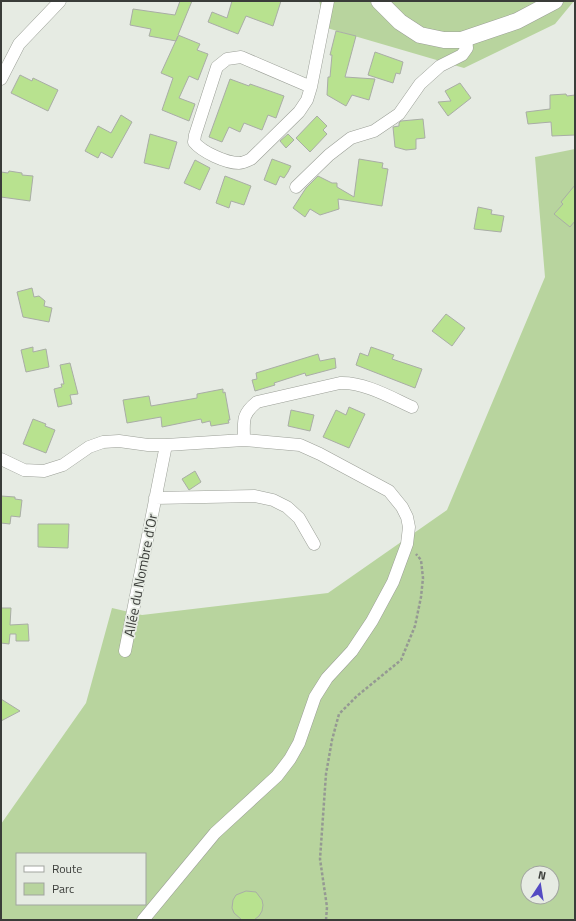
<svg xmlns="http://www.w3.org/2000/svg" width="576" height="921" font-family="'Titillium Web',sans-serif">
	<rect width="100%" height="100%" fill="#e6ebe3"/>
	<!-- green -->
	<path fill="#b8d49e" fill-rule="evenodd" d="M319,1h255l-19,23 -91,44 -137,-40z
		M575,149v771h-573l-1,-96 85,-121 26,-95 30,7 186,-22 119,-83 98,-233 -10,-120zM17,854h128v50h-128zM528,873h24v24h-24z"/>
	<!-- building -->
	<path fill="#b8e28f" stroke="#a9ada6" d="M180,1h12l-14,34 22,9 -3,6 11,4 -10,26 -9,-4 -10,22 16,6 -6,17 -27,-11 11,-32 -12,-5 17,-37 -2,5 -27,-5 2,-7 -21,-4 3,-16 42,6z
		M232,1h49l-8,25 -27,-10 -8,18 -30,-12 4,-10 15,6z
		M336,31l20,5 -11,41 30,2 -6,21 -17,-5 -6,11 -19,-11 1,-18h2l2,-22h-2z
		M375,52l28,10 -3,12 -4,-1 -3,10 -25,-8z
		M20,75l12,6 1,-3 25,12 -10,21 -37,-18z
		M230,79l19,7 1,-2 34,12 -8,22 -8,-3 -6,15 -18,-7 -4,9 -11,-5 -7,15 -13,-5z
		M460,83l11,15 -23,18 -10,-14 13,-1 -6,-10z
		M566,94l1,2 8,-1v40l-23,1 -1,-14 -23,2 -2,-12 24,-3v-14z
		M121,115l11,7 -20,36 -11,-6 -3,6 -13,-7 13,-25 13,7z
		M317,116l10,10 -4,4 4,4 -17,18 -14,-14z
		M423,119l2,19 -9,1v10l-10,1 -11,-3 -2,-20 6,-1v-3l2,-2z
		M150,134l27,8 -8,27 -25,-6z
		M288,134l6,6 -8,8 -6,-7z
		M272,159l19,7 -3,6 -4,6 -4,-2 -4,9 -12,-5z
		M359,159l24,4 -1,5 6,1 -6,37 -44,-7 1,10 -19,6 -10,-6 -5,8 -12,-9 13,-20 12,-12 14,7h5v4l17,10z
		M195,160l15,8 -10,22 -16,-7z
		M9,171l13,2v2l11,1 -3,25 -29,-4v-25l7,1z
		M225,176l26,10 -7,19 -13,-4 -2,7 -13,-5z
		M575,185v36l-5,6 -16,-13 9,-10 -2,-2z
		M478,207l14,3 -1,4 13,2 -3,16 -27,-3z
		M32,288l2,9 5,-1 6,5 -1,5 8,2 -3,14 -26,-5 -6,-25z
		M446,314l19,14 -13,18 -20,-15z
		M33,347v5l13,-3 3,18 -23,5 -5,-22z
		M371,347l23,8 -2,4 30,10 -7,19 -59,-23 4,-12 8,3z
		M318,354l2,7 15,-3 1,10 -30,8 -1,-3 -31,10 1,2 -20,6 -3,-11 5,-1 -1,-6z
		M70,363l8,31 -8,1 2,9 -14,3 -4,-18 8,-2 -1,-3h3l-4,-19z
		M223,389v4l2,-1 5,28h-2l1,3 -18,3 -1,-5 -8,2 -1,-4 -39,8 -1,-10 -34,6 -4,-23 26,-4 2,10 46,-8v-4z
		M349,407l16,7 -16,34 -26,-11 13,-27 10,5z
		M291,410l23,5 -4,16 -22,-5z
		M33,419l13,5 -1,2 10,4 -9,23 -23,-9z
		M195,471l6,11 -12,8 -7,-11z
		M1,496l14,1v2l7,1 -2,17 -9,-1 -1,8 -9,-1z
		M38,524h31l-1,24 -30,-1z
		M1,608h10l-1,17 18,-1 1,17h-13v-7h-6l-1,10 -8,-1z
		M1,699l19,12 -19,10z
		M246,891l10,1 6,8 1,5 -1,6 -3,5 -5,4h-12l-8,-7 -2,-5 1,-8 3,-5z"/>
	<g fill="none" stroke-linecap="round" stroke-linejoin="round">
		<defs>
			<path id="minor" d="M1,79l18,-35 41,-43
				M311,87l-70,-30 -14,2 -10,8 -22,68 -1,7c8,10 32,21 45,21 4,0 8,-2 12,-4l48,-47 8,-12 4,-13 17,-86
				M296,187l33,-32 22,-17 23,-7 25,-17 21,-30 20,-18 22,-11 5,-7 -1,-10
				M244,440c0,-19 -3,-25 13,-38l83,-19c24,-1 50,14 72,24
				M1,459l23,11 20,1 19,-6 26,-18 14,-5 16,-1 29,4h18l78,-5 56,5 20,9 69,37 13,16 5,10 2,10 -2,17 -14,38 -21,39 -20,30 -25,27 -12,19 -16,46 -9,16 -13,17 -62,57 -72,87
				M155,498l100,-2 18,4 14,7 12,11 15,26
				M125,651l41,-206"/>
			<path id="secondary" d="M379,1l21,21 20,13 24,5h17l56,-19 38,-20"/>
		</defs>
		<!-- minor casing -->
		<use href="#minor" stroke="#9b9f97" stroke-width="13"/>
		<!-- secondary casing -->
		<use href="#secondary" stroke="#9b9f97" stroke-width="17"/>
		<!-- path -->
		<path stroke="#959993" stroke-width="2.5" stroke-dasharray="3 2" stroke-linecap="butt" d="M326,920l1,-13 -7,-48 6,-85 6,-34 7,-26 18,-18 44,-36 14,-34 6,-29 2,-19 -2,-18 -5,-6"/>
		<!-- minor -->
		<use href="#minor" stroke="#fff" stroke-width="12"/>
		<!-- secondary -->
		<use href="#secondary" stroke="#fff" stroke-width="16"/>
	</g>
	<g text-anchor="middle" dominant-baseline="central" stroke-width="3.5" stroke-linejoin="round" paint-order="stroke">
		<!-- street labels -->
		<g font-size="14" fill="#3a3c39" stroke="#e6ebe3">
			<text transform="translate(140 575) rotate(-79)">Allée du Nombre d'Or</text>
		</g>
	</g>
	<!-- border -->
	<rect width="576" height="921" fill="none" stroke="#3a3c39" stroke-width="4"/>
	<!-- legend -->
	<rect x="16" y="853" width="130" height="52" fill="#e6ebe3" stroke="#a1a59f"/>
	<rect x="24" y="866" width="20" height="6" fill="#ffffff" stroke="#a1a59f"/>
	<text x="52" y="873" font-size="12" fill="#3a3c39">Route</text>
	<rect x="24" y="883" width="20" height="12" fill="#b8d49e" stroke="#a1a59f"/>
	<text x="52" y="893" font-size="12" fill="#3a3c39">Parc</text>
	<!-- north arrow -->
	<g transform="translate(540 885) rotate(12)"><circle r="19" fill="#e6ebe3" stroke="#a1a59f"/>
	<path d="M0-3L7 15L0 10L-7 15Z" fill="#544bc3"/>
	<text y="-6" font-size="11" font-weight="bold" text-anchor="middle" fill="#3a3c39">N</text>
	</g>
</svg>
